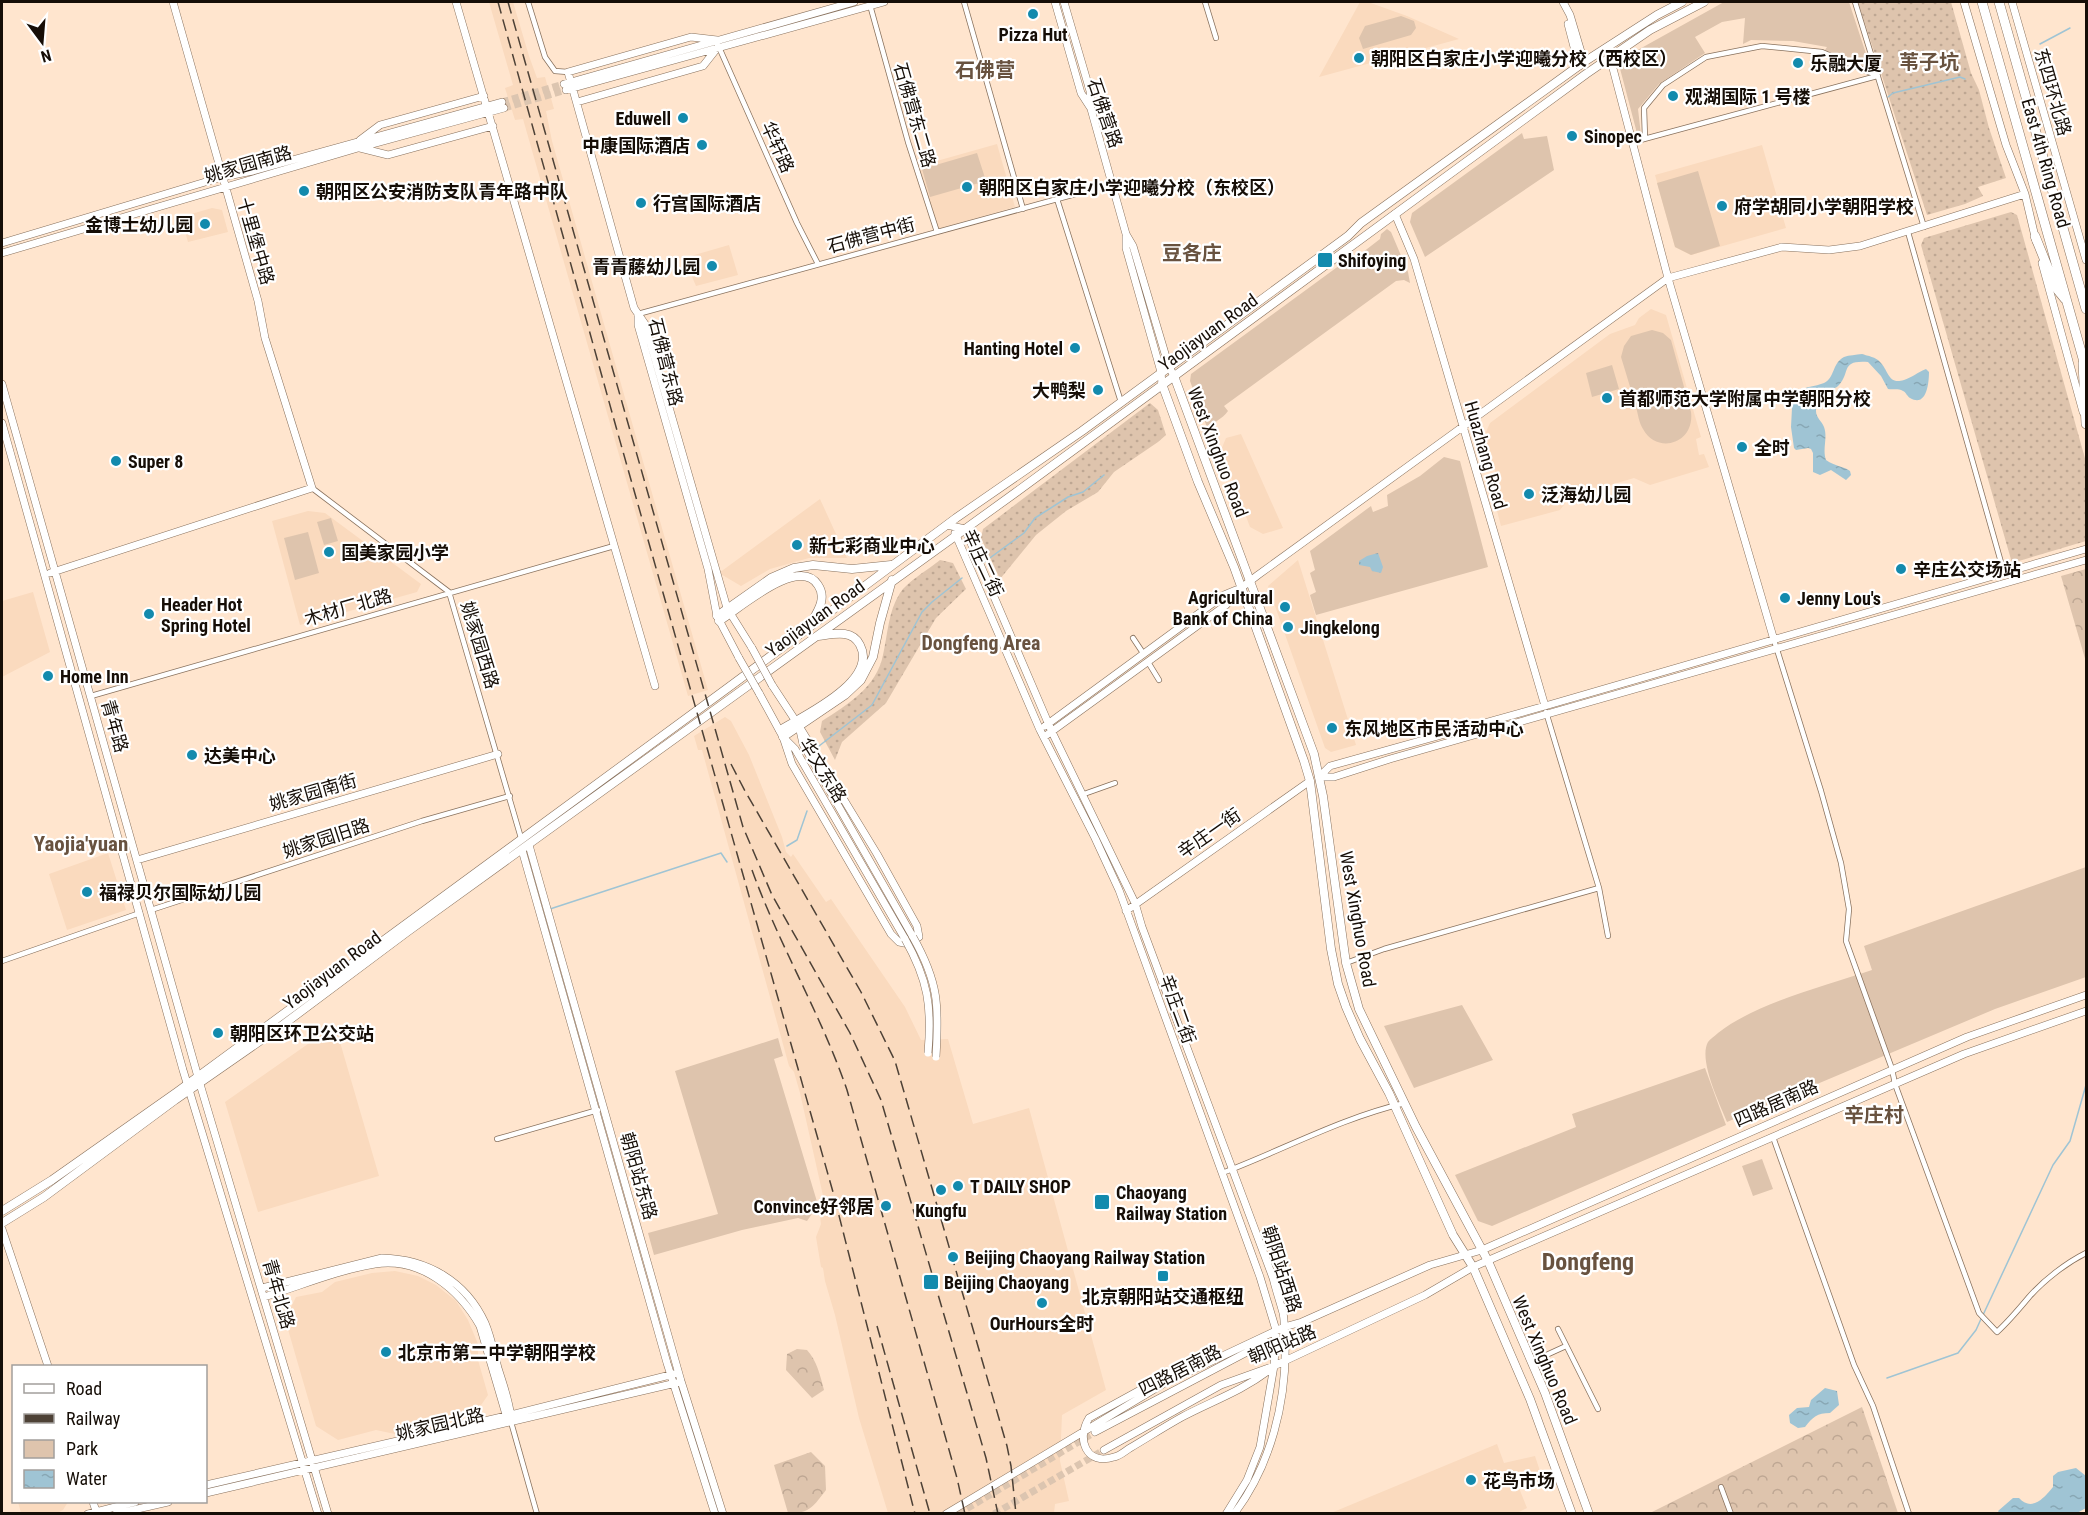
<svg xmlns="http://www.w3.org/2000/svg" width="2088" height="1515" font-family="'Roboto Condensed','Noto Sans SC',sans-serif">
	<defs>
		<pattern id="grass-dots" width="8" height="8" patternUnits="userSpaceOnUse" patternTransform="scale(1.5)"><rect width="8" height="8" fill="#dec4ad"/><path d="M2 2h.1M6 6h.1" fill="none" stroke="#bea793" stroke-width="1.8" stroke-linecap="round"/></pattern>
		<pattern id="forest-crowns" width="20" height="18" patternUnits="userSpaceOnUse" patternTransform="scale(1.5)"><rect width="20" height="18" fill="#dec4ad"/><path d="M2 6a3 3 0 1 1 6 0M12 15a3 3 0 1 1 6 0" fill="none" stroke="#bea793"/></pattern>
		<pattern id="water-ripples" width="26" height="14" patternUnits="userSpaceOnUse" patternTransform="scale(1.5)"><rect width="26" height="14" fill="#9fc4d4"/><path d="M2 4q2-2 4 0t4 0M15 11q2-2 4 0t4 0" fill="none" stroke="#88a7b4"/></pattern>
	</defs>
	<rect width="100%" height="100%" fill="#ffe5ce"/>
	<!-- built -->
	<path fill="#fadabe" d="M489,2h24l16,54 8,22 8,-1 9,32 -8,2 6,30 156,549 -20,6 -165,-577 -8,1 -10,-32 8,-3z
		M1360,2h8l39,14 52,23 -140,38z
		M997,144l18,63 -77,22 -19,-63z
		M1762,145l24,83 -95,27 -16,-8 -20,-72z
		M212,208l10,2 6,22 -40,10 -7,-25z
		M729,245l9,30 -42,11 -12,-28z
		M1651,309l15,6 35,122 -5,2 3,16 5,-1 5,13 -59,18 -16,-7 -64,19 -10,13 -59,16 -9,-34 8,-2 -5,-20 -7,1 -7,-28 9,-20 120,-89 25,-9 4,-7z
		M1241,434l42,94 -20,6 -13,-7 -29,-77 5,-12z
		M820,499l27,59h-38l-39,11 -29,17 -22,-13z
		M308,511l17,2 96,71 -4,8 -117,33 -28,-104z
		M1298,560l58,185 -25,7 -6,-4 -57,-162z
		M33,592l17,60 -48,25v-76z
		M725,717l6,4 18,34 33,82 4,15 5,5 2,-3 33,48 5,-3 74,108 16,33 27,-1 25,85 56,-16 77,282 -44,25 -2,46 9,40 -14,3 -1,9h-166l-29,-95 -24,-103 -10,-34 -2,-13 -2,-1 -5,-30 5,-13 -2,-17 5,-7 -24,-107 -6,-21 -5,-6 -87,-316h-4l-4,-14z
		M108,853l18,57 -59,20 -18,-56z
		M335,1025l44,151 -121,36 -33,-110z
		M395,1271l23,5 18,9 20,16 12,19 10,24v16l10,35 -11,16 -82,23 -19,-4 -38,10 -22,-14 -31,-107 11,-22 26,-5 13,-10 37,-9z
		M1497,1444l7,19 31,-7 5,15 -21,17 8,20 -12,6 -184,-1z
		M18,1502h50l-5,8 -8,4 -34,-1z"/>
	<!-- grass -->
	<path fill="url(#grass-dots)" d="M1858,2h93l20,71 8,17 10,38 17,50 -28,9 5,9 -18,8 -38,11z
		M2011,212l6,3 69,247v79l-74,22 -91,-318 3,-7z
		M1150,403l8,7 8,25 -8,7 -44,30 -16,20 -32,19 -30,24 -36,44 -19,-41 2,-9z
		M940,560l13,3 13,26 -30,29 -50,85 -44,39 -7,18 -15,-28 2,-11c25,-16 55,-34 61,-66 5,-22 5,-43 17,-62 7,-11 29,-24 40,-33z"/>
	<!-- forest -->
	<path fill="url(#forest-crowns)" d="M2086,569v93l-25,-86z
		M797,1349l10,1c10,11 13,25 17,40l-12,8 -26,-28 1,-16z
		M1862,1407l36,106 -250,1z
		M811,1452l14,14 1,24c-13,17 -17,24 -38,23l-14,-48z"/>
	<!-- green -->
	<path fill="#dec4ad" d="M1724,2h125l22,67 -46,-19 2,-3 -34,-6 -42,-1 -8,4 2,-26 -23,4 -27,15 10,16 -46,31 -21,25 3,26 -3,2 -20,-76z
		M1401,16l13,5 2,7 -5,7 -48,14 -4,-11 6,-12z
		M1522,133l2,6 23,-3 7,34 -129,87 -15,-35 2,-9z
		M977,153l9,28 -56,16 -8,-28z
		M1698,171l22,75 -29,9 -16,-8 -18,-64z
		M1387,229l4,3 17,40 2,11 -6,-3 -8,1 -172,125 4,5c-6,9 -15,10 -20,19l-18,-49 1,-7 160,-117 7,-1 22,-17 1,-5z
		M1652,330l11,3 8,7 20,72c4,32 -34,43 -48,17 -4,-6 -5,-15 -7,-22 -5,-17 -10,-34 -15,-50l3,-11 7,-10z
		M1612,365l7,24 -27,8 -6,-24z
		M1444,457l16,4 28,106 -172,48 -6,-20 6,-3 -6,-19 5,-3 -5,-19 61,-45 2,6 15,-6 -1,-11 33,-19z
		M331,518l7,23 -14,4 -7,-23z
		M308,532l11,41 -24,7 -11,-42z
		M2086,867v110l-91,32 -268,113c-7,-18 -29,-62 -19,-80 2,-3 7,-6 10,-9 38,-30 107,-47 154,-63l-8,-24z
		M1462,1005l31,55 -79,28 -30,-62z
		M778,1038l5,18 -9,3 44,146 -11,16 -9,-3 -56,12 -88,25 -6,-22 70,-19 -43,-143z
		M1705,1068l21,57 -234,101 -14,-5 -23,-46 121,-48 -4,-13z
		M1762,1159l11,30 -20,7 -11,-30z"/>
	<!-- water -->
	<path fill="url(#water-ripples)" d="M1862,354c6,2 14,3 18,8 9,9 8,23 24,18 7,-2 14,-8 22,-11l3,3c0,10 -2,36 -19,26 -3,-2 -4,-6 -7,-7 -5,-3 -10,-1 -15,-2l-7,-13 -13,-14c-28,-2 -17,10 -29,23 -5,6 -15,4 -20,12 -1,3 -3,11 -3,14 0,7 6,10 8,16 4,11 -2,22 2,33 8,6 17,6 24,11l1,4 -5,5 -15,-10 -11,5 -7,-3v-19l-2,-4 -3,-1 -12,2 -2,-2 -3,-21 1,-19 -2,-10c8,-12 22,-10 34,-15 11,-5 8,-20 20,-26 5,-2 12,-2 18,-3z
		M1378,553l5,14 -2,6 -9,-2 -2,-4 -11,-2v-4l8,-5z
		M1825,1388l12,3 2,14 -9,8c-13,0 -17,4 -25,14l-7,1 -8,-5 -1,-8 8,-7 12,-1 2,-7z
		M2076,1468l10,8v32l-9,5 -77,1 -2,-3 15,-13h6c13,14 25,0 34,-11v-11l5,-4z"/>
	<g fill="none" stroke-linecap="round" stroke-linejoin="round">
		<!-- stream -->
		<path stroke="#9fc4d4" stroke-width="1.5" d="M2040,44l30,-16
			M1888,97l5,-4 67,-16 5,2
			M983,563l41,-30 11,-15 33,-21 15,-5 21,-17
			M819,746l53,-41 50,-93 10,-10 30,-24
			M787,846l10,-6 10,-29
			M550,909l171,-56 6,9
			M1983,1315l70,-150 17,-24 16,-56
			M1887,1378l71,-25 18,-23 5,-11"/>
		<!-- secondary-tunnel -->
		<path stroke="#dcc5b0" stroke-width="7" stroke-dasharray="7 3.5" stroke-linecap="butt" d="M502,102l62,-18
			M504,108l62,-18
			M958,1514l137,-82
			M994,1514l110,-64"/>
		<defs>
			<path id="street" d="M528,2l17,55 10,14 13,1
				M964,2l59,207
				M1205,2l11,36
				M1855,2l69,225
				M870,5l38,137 29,90
				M718,45l79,178 21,41
				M1645,138l-1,-30 19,-23 43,-28 56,-11 60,6 56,24
				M1633,142l244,-66
				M1057,199l64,203
				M1908,232l96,341
				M638,314l474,-130
				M312,488l137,104 72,246
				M1133,638l10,15
				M1774,640l47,151 20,72 8,46 -3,32 46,128 3,15 84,229 18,19c12,-11 22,-23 32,-35 15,-17 37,-34 57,-44
				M1148,662l11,18
				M91,696l523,-150
				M1546,712l53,176 9,48
				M1084,794l31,-11
				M151,910l271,-89 88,-25
				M2,961l138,-48
				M1346,963l38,-14 215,-61
				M1773,1137l81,228 19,41 36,108
				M497,1139l101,-29
				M1222,1173c61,-23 119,-55 183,-70
				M1558,1329l40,80
				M1531,1362l35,-16
				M511,1422l26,92
				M1721,1487l10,27"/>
			<path id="secondary" d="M456,2l199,684
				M1055,2l26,91 9,14
				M1064,2l26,89 1,18 35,125 7,12 36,121 5,9
				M1563,2l7,13 14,47
				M1964,2l42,143 19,49 11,47
				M2012,2l74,258
				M1568,24l11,42
				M717,40l-26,-3 -123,35 66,236 11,16 82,284 25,40
				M1610,57l58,221 106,362
				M564,84l290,-82
				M566,90l318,-88
				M577,102l126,-36 15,-19
				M360,140l20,-15 104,-29
				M360,148l28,7 105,-29
				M1395,214l19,45 131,447
				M1126,236v12l35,124 1,12
				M2,243l220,-66 31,-6 249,-69
				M2,253l356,-105 146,-40
				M2042,263l41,149
				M638,314v11l70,244 9,47 22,42
				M2,384l198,700 128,430
				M2,423l181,647 135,444
				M947,525l18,4 87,203 83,171 7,24 131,351c3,12 7,24 10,35 2,9 1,19 2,28 2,60 -14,124 -51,173
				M955,533l85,197 55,108 24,52 141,387 16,53 -2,36 -14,81 -13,33 -21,34
				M50,573l262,-85 -47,-150 -7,-37 -85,-299
				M772,685l27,41 4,18 110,193
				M759,693l24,44 12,12 110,190
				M1045,726l179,-131 12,-5
				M783,737l9,27 99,170 8,8 10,2 10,-7 -2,-11 -40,-72 -78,-128
				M1044,737l182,-132 15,-17 17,-13 410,-297 114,-31 47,3 31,-4 165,-52
				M1319,777l11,-11 215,-60 541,-157
				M1319,777h15l56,-18 696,-199
				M529,845l152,536 42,133
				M522,850l145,513 48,151
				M137,860l361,-106
				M1126,911l184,-130
				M2,1229l46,137
				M262,1288l120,-30c45,1 84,23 103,65 6,14 9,30 13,45 5,16 11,32 13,49
				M264,1297c36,-11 74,-27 111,-33 46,-7 84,25 105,62l27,92
				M1191,1362l-102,56c-13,21 -3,48 25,39 6,-1 11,-6 16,-9 17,-10 34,-21 52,-31 30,-16 58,-25 86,-46
				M1095,1432l156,-82 14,-11
				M1104,1450l117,-65 53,-19 151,-71 48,-28 491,-213 122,-43
				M206,1485l300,-69 168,-42
				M206,1493l470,-110
				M93,1502l4,12
				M88,1514l47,-12
				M116,1514l52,-12
				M946,1514l217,-130 121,-57 18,-5 128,-57 52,-15 485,-213 119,-42"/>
			<path id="primary" d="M1174,376l140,378 9,42 23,167 13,46 57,118 72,134 57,132 44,121
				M1162,384l36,98 36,85 70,194 6,20 21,168 7,35 8,23 14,32 29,54 64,142 20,32 57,132 42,115
				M717,616l54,-38 23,-10 19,-3 39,4 39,-4
				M719,621c20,-12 80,-66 99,-36 9,13 0,26 -7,38
				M780,730c23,-14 99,-49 80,-85 -8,-16 -26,-11 -42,-9
				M783,737l62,-42 16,-15 12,-23 7,-34 12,-43
				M2,1211l50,-31 125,-88 552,-405 227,-169 126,-87 266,-195 13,-13 223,-161 73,-47 25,-13
				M2,1223l42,-26 131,-97 105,-73 127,-95 608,-439 571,-419 64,-44 54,-28"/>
			<path id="highway" d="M1982,2l104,367
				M1999,2l87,307
				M2035,236l21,52 9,11
				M2083,363l3,61"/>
		</defs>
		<!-- street casing -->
		<use href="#street" stroke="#88715d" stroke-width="6"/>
		<!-- secondary casing -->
		<use href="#secondary" stroke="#88715d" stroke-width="8"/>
		<!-- primary casing -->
		<use href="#primary" stroke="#88715d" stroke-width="9"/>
		<!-- highway casing -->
		<use href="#highway" stroke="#88715d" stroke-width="10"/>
		<!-- street -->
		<use href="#street" stroke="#fff" stroke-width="4.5"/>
		<!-- secondary -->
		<use href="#secondary" stroke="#fff" stroke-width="7"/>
		<!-- primary -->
		<use href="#primary" stroke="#fff" stroke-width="8"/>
		<!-- highway -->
		<use href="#highway" stroke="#fff" stroke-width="9"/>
		<!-- rail -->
		<path stroke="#4d4136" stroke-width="1.5" stroke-dasharray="12 6" stroke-linecap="butt" d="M498,2l120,432 215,758 82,322
			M508,2l235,825 29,68 78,138 31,67 105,358 12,56
			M731,764l14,27 116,201 34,69 112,385 4,20 5,48
			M752,870c27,75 69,144 95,220l110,388 8,36
			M877,1326l53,188"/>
		<defs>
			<path id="secondary-bridge" d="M752,648l20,37
				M739,658l20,35
				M913,937c26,46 26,69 23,120
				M905,939c23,41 27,67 23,114"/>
		</defs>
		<!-- secondary-bridge casing -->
		<use href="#secondary-bridge" stroke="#88715d" stroke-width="8" stroke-linecap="butt"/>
		<!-- secondary-bridge -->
		<use href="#secondary-bridge" stroke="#fff" stroke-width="7"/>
	</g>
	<!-- markers -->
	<g fill="#138aad" stroke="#fff" stroke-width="2">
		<circle cx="1033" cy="14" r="6"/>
		<circle cx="1359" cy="58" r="6"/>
		<circle cx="1798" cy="63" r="6"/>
		<circle cx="1673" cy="96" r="6"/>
		<circle cx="683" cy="118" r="6"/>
		<circle cx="1572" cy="136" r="6"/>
		<circle cx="702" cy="145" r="6"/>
		<circle cx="967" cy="187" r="6"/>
		<circle cx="304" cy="191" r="6"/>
		<circle cx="641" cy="203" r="6"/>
		<circle cx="1722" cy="206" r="6"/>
		<circle cx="205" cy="224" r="6"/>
		<rect x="1317" y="252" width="16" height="16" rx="3"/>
		<circle cx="712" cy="266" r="6"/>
		<circle cx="1075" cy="348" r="6"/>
		<circle cx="1098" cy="390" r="6"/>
		<circle cx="1607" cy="398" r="6"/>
		<circle cx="1742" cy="447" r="6"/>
		<circle cx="116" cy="461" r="6"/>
		<circle cx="1529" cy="494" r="6"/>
		<circle cx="797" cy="545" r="6"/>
		<circle cx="329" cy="552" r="6"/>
		<circle cx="1901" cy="569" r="6"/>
		<circle cx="1785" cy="598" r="6"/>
		<circle cx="1285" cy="607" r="6"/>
		<circle cx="149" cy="614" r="6"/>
		<circle cx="1288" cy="627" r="6"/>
		<circle cx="48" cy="676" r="6"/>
		<circle cx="1332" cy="728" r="6"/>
		<circle cx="192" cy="755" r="6"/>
		<circle cx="87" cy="892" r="6"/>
		<circle cx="218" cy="1033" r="6"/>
		<circle cx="958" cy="1186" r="6"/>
		<circle cx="941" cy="1190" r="6"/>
		<rect x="1094" y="1194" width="16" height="16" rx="3"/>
		<circle cx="886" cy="1206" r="6"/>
		<circle cx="953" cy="1257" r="6"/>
		<rect x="1157" y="1270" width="12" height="12" rx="3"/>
		<rect x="923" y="1274" width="16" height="16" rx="3"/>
		<circle cx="1042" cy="1303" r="6"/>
		<circle cx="386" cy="1352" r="6"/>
		<circle cx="1471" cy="1480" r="6"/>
	</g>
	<g text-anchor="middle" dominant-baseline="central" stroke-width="4.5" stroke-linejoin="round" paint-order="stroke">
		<!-- poi labels -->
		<g font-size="18" font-weight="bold" fill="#160e07" stroke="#fff" text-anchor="start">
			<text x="1033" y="34" text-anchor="middle">Pizza Hut</text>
			<text x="1371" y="58">朝阳区白家庄小学迎曦分校（西校区）</text>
			<text x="1810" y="63">乐融大厦</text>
			<text x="1685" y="96">观湖国际 1 号楼</text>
			<text x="671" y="118" text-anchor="end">Eduwell</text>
			<text x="1584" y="136">Sinopec</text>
			<text x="690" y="145" text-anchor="end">中康国际酒店</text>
			<text x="979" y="187">朝阳区白家庄小学迎曦分校（东校区）</text>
			<text x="316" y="191">朝阳区公安消防支队青年路中队</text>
			<text x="653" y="203">行宫国际酒店</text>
			<text x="1734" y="206">府学胡同小学朝阳学校</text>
			<text x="193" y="224" text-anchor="end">金博士幼儿园</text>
			<text x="1338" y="260">Shifoying</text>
			<text x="700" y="266" text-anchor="end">青青藤幼儿园</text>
			<text x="1063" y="348" text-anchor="end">Hanting Hotel</text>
			<text x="1086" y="390" text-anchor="end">大鸭梨</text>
			<text x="1619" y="398">首都师范大学附属中学朝阳分校</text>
			<text x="1754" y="447">全时</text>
			<text x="128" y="461">Super 8</text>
			<text x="1541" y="494">泛海幼儿园</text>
			<text x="809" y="545">新七彩商业中心</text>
			<text x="341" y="552">国美家园小学</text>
			<text x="1913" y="569">辛庄公交场站</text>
			<text x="1273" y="597" text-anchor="end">Agricultural<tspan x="1273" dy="21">Bank of China</tspan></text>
			<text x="1797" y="598">Jenny Lou's</text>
			<text x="161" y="604">Header Hot<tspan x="161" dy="21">Spring Hotel</tspan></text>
			<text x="1300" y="627">Jingkelong</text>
			<text x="60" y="676">Home Inn</text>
			<text x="1344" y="728">东风地区市民活动中心</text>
			<text x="204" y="755">达美中心</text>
			<text x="99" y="892">福禄贝尔国际幼儿园</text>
			<text x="230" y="1033">朝阳区环卫公交站</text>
			<text x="970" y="1186">T DAILY SHOP</text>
			<text x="1116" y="1192">Chaoyang<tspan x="1116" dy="21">Railway Station</tspan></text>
			<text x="874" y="1206" text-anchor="end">Convince好邻居</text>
			<text x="941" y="1210" text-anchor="middle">Kungfu</text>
			<text x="965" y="1257">Beijing Chaoyang Railway Station</text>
			<text x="944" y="1282">Beijing Chaoyang</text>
			<text x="1163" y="1296" text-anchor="middle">北京朝阳站交通枢纽</text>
			<text x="1042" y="1323" text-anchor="middle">OurHours全时</text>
			<text x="398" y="1352">北京市第二中学朝阳学校</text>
			<text x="1483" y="1480">花鸟市场</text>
		</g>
		<!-- street labels -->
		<g font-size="18" fill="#160e07" stroke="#fff">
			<text transform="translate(2053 92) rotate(74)">东四环北路</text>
			<text transform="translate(1105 113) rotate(71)">石佛营路</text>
			<text transform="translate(915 115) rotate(74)">石佛营东二路</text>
			<text transform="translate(778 147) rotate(66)">华轩路</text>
			<text transform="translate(2046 163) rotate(74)">East 4th Ring Road</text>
			<text transform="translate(248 164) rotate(-16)">姚家园南路</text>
			<text transform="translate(871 235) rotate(-15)">石佛营中街</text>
			<text transform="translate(256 241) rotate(74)">十里堡中路</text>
			<text transform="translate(1208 332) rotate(-36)">Yaojiayuan Road</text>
			<text transform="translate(666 362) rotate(76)">石佛营东路</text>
			<text transform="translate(1218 452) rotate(69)">West Xinghuo Road</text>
			<text transform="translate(1486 455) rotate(74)">Huazhang Road</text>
			<text transform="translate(983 563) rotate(65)">辛庄二街</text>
			<text transform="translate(348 607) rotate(-16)">木材厂北路</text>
			<text transform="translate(815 618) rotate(-36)">Yaojiayuan Road</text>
			<text transform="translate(480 645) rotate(73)">姚家园西路</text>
			<text transform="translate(115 726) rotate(74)">青年路</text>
			<text transform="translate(823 770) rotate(58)">华文东路</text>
			<text transform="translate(313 792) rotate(-16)">姚家园南街</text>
			<text transform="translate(1209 833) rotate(-35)">辛庄一街</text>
			<text transform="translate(326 838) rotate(-18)">姚家园旧路</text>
			<text transform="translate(1358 919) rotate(80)">West Xinghuo Road</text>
			<text transform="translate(332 970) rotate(-37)">Yaojiayuan Road</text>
			<text transform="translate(1178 1009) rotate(70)">辛庄二街</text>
			<text transform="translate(1776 1103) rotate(-24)">四路居南路</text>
			<text transform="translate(639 1176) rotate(74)">朝阳站东路</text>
			<text transform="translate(1282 1269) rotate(72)">朝阳站西路</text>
			<text transform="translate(279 1294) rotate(74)">青年北路</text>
			<text transform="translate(1282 1344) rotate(-23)">朝阳站路</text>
			<text transform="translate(1545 1360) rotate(67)">West Xinghuo Road</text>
			<text transform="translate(1180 1370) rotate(-27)">四路居南路</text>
			<text transform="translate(440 1424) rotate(-13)">姚家园北路</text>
		</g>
		<!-- neighbourhood labels -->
		<g font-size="20" font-weight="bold" fill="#68523f" stroke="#fff">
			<text x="1929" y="62">苇子坑</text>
			<text x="985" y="70">石佛营</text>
			<text x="1192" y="253">豆各庄</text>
			<text x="981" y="643">Dongfeng Area</text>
			<text x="1874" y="1115">辛庄村</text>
		</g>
		<!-- quarter labels -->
		<g font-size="21" font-weight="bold" fill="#68523f" stroke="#fff">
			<text x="81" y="844">Yaojia'yuan</text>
		</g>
		<!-- district labels -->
		<g font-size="24" font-weight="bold" fill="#68523f" stroke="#fff">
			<text x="1588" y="1262">Dongfeng</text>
		</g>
	</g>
	<!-- border -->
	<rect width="2088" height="1515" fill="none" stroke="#160e07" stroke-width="6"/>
	<!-- legend -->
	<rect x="12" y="1365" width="195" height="138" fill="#ffffff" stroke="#a29f9c" stroke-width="1.5"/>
	<rect x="24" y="1384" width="30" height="9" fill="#ffffff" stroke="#a29f9c" stroke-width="1.5"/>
	<text x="66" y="1395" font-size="18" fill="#160e07">Road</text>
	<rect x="24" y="1414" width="30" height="9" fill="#4d4136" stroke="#a29f9c" stroke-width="1.5"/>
	<text x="66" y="1425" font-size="18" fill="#160e07">Railway</text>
	<rect x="24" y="1440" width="30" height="18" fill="#dec4ad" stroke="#a29f9c" stroke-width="1.5"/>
	<text x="66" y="1455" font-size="18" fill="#160e07">Park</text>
	<rect x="24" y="1470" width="30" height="18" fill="url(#water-ripples)" stroke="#a29f9c" stroke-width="1.5"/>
	<text x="66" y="1485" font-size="18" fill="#160e07">Water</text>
	<!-- north arrow -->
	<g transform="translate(42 42) rotate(164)" stroke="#ffffff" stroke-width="4.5" paint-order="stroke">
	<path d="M0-4.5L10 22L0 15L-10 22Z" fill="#160e07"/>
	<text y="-9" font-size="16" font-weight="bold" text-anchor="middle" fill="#160e07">N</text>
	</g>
</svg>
